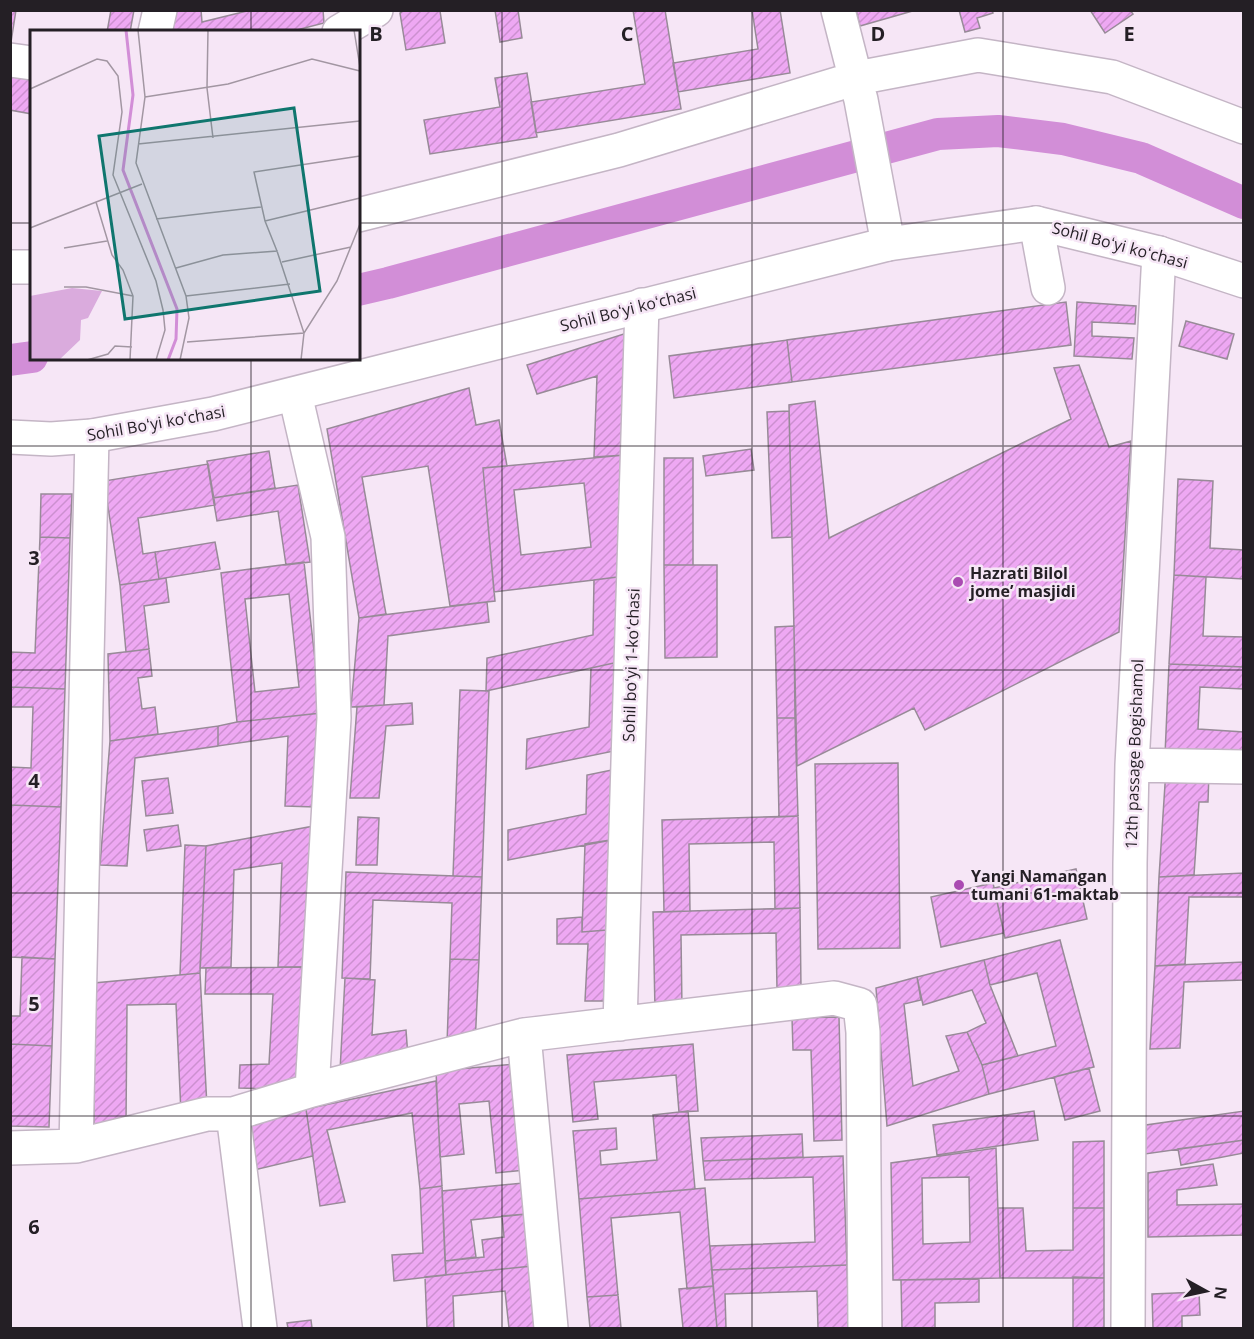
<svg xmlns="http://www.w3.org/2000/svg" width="1254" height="1339" font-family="'Open Sans',sans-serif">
	<defs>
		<pattern id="building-hatch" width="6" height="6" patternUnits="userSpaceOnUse" patternTransform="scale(1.5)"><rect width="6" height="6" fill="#eea8f3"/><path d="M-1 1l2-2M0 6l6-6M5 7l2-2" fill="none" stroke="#cc90d0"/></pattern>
	</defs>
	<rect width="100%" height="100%" fill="#f6e6f6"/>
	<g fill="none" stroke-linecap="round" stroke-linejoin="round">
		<!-- canal -->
		<path stroke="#d28ed7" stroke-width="32" d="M358,290l30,-7 550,-149 60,-3 65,8 78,19 103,45
			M10,360l22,-3"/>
	</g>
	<!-- building -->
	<path fill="url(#building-hatch)" stroke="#988a98" stroke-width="1.5" fill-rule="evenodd" d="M10,10h6l-5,32h-1z
		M111,10h23l-4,22h-23z
		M175,10h26l1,12 49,-12h72l1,13 -35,9h-117z
		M404,10h39l-3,1 5,32 -39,7 -6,-37z
		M495,10h23l4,28 -22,4z
		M633,10h32l16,99 -145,24 -5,-31 114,-18z
		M752,10h28l10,63 -112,19 -5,-29 85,-14z
		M856,10h60l-56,16z
		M959,10h33l1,3 -16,5 3,10 -15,4z
		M1090,10h40l3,4 -28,19z
		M10,71l22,4v39l-22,-4z
		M527,73l10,64 -107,17 -6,-34 76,-13 -5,-29z
		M1066,302l5,43 -279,37 -5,-42z
		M1077,302l59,4 -1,18 -43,-2v14l42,2 -2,21 -58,-3z
		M1186,321l48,13 -7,25 -48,-13z
		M630,332l-5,123 -31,2 3,-81 -60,18 -10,-29z
		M787,340l5,42 -118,16 -5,-42z
		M1079,365l30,82 22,-6 -12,191 -194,98 -11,-22 -117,58 -8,-361 26,-4 14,137 242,-119 -17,-51z
		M469,388l7,37 23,-5 8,46 -24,2 12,133 -45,5 -22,-140 -66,11 24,137 -27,4 -32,-189z
		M789,411l3,126 -20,1 -5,-126z
		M751,449l3,21 -48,6 -3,-20z
		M269,451l6,37 -62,10 -6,-37z
		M625,455v121l-31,4 -100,12 -11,-124zM584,483l7,64 -70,8 -7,-65z
		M664,458h29v107h-29z
		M208,464l7,41 -77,13 5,36 12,-2 4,27 -39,6 -16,-104z
		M1178,479l35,2 -3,67 34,2v29l-70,-4z
		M298,485l12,77 -24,3 -8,-54 -61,10 -4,-23z
		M41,494h31l-2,44 -30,-1z
		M40,537l30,1 -5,151 -55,-2v-35l25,1z
		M215,542l5,27 -61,10 -4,-27z
		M304,562l17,151 -84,9 -16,-149zM289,594l10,93 -44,5 -10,-93z
		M664,565h53v92l-52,1z
		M1174,575l32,2 -3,59 41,1v30l-75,-3z
		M625,576l-2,85 -137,30 1,-33 106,-23 1,-55z
		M166,578l3,24 -25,4 5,43 -23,3 -6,-67z
		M487,602l2,20 -101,14 -4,69 -33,2 8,-89z
		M794,626l1,92h-18l-2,-91z
		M149,649l3,27 -14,2 4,31 13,-2 3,27 -48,7 -2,-87z
		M623,661l-4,89 -93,19 1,-30 62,-12 2,-59z
		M1169,664l75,3v22l-44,-2 -2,42 46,3v27l-79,-4z
		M10,687l55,2 -4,118 -51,-2v-38l21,1 2,-61h-23z
		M460,690l29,1 -7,186 -29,-1z
		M412,703l1,21 -27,2 -7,72h-29l7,-91z
		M321,713l-6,94 -30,-1 3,-70 -70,10v-20l19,-4z
		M777,718h18l3,98 -19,1z
		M218,726v20l-83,12 -8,108 -27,-1 10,-124z
		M898,763l2,185 -82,1 -3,-185z
		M617,769l-6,71 -103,20v-30l78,-16 1,-39z
		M1166,769l43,3 -1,30h-9l-5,73 -35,2z
		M168,778l5,35 -27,3 -4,-35z
		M10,805l51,2 -6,152 -45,-2z
		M798,816l2,92 -25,1 -1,-67 -85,2 1,67 -26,1 -2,-92z
		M358,817l21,1 -2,47h-21z
		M178,825l3,21 -34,5 -3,-21z
		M314,826l-7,141h-29l4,-104 -48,7 -3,97 -31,1 6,-122z
		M611,840l-4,90 -25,2 3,-88z
		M185,845l21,1 -6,127 -20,2z
		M1076,869l11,50 -82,19 -11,-50z
		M346,872l136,5 -3,83 -29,-1 2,-56 -79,-3 -3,79 -28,-1z
		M1244,873v24h-55l-4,67 -30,2 4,-89z
		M993,883l11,50 -63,14 -10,-50z
		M800,908l1,80 -24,1 -1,-56 -95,2 1,74 -27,1 -2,-98z
		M582,917v15l25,-2 -2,71h-20l3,-57h-31v-25z
		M1060,940l34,127 -105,27 -7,-29 74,-19 -19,-73 -47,12 -6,-25z
		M22,957l33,2 -3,87 -42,-2v-28h10z
		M450,959l29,1 -4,85 -28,-1z
		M984,960l6,25 28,71 -36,9 -15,-33 19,-9 -14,-33 -49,15 -6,-28z
		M1244,962v18l-60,2 -4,66 -30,1 5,-83z
		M307,967l-6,123 -62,-2 1,-23 29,-1 4,-70h-68l1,-26z
		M200,973l7,134 -26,6 -5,-109 -49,1 -1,119 -32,7v-148z
		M917,977l4,23 -17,4 9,82 46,-15 -13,-35 21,-4 15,33 7,29 -102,32 -11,-138z
		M345,978l30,2 -3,55 34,-5 2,27 -68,14z
		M839,1017l3,123 -28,1 -3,-91h-18l-1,-32z
		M10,1044l42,2 -3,81 -39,-1z
		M693,1044l5,67 -19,1 -3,-37 -82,7 4,37 -25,3 -6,-67z
		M515,1064l10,106 -29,3 -7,-72 -30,3 5,50 -24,3 -4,-86z
		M1089,1068l11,43 -35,9 -11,-43z
		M436,1081l6,105 -22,3 -8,-76 -85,17 18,72 -25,4 -14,-97z
		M306,1109l7,47 -59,14 -7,-47z
		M688,1111l7,78 -116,10 -6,-68 43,-3 1,21 -17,2 1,14 56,-5 -4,-45z
		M1034,1111l4,29 -101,15 -4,-30z
		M1244,1111v29l-99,14 1,-29z
		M802,1134l1,23 -100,4 -2,-23z
		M1244,1140v13l-63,12 -3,-16z
		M1104,1141v67h-31v-66z
		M996,1148l4,130 -107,2 -2,-117zM969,1177l1,65 -47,2 -1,-66z
		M843,1156l4,109 -135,5 -2,-24 105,-4 -2,-65 -108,3 -2,-19z
		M1213,1164l4,21 -40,5v15l67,-1v31l-96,2v-64z
		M523,1183l3,31 -55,6 5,37 -31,4 -3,-70z
		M442,1186l4,89 -52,6 -2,-26 31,-2 -3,-64z
		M705,1188l8,98 -26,3 -7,-77 -69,6 7,77 -31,2 -8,-98z
		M998,1208h25l3,43 47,-1v-42h31v70h-104z
		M526,1214l6,52 -86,9 -1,-14 39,-4 -2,-17 22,-3 -2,-21z
		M847,1265l2,63h-31l-1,-37 -92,3 1,34h-9l-5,-58z
		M532,1266l7,62h-30l-4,-37 -52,5 1,32h-27l-2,-51z
		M1073,1277l31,1v50h-31z
		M979,1279v23l-44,1v25h-33l-1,-48z
		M713,1286l4,42h-34l-4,-39z
		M1199,1292l1,23 -18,1v12h-29l-1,-34z
		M618,1295l3,33h-31l-3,-31z
		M311,1320l1,8h-24l-1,-5z"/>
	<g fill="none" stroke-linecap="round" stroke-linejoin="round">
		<defs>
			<path id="minor" d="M838,10l23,90 27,144
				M155,32l5,-22
				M339,32l37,-22
				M10,60l22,3
				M358,215l261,-65 238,-72 121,-23 134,22 132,50
				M1036,223l12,65
				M10,267h22
				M295,394l33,143 6,181 -22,372 212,-55 310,-37 26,7 3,27 2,296
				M1132,765l112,2
				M620,1024l22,-719
				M524,1035l27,293
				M233,1114l27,214
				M76,1146l16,-710
				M10,1148l66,-2 131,-32h26l79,-24
				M1128,1328l2,-465 2,-98 27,-512"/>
			<path id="major" d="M10,437l41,2 41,-3 121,-22 675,-170 148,-21 123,30 85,28"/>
		</defs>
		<!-- minor casing -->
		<use href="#minor" stroke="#c4b5c5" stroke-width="36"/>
		<!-- major casing -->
		<use href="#major" stroke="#c4b5c5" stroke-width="36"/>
		<!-- minor -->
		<use href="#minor" stroke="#fff" stroke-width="33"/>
		<!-- major -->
		<use href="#major" stroke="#fff" stroke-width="33"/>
	</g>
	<!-- grid -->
	<path fill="none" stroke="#241f25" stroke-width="1.5" stroke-opacity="0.55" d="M251,10v22M502,10v1318M752,10v1318M1003,10v1318M10,223h22M358,223h886M251,358v970M10,446h1234M10,670h1234M10,893h1234M10,1116h1234"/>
	<!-- markers -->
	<g fill="#aa4ab2" stroke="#f6e6f6" stroke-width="2">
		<circle cx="958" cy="582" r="6"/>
		<circle cx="959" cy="885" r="6"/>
	</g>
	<g text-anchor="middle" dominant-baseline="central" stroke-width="5" stroke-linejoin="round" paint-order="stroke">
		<!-- street labels -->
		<g font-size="16" fill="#241f25" stroke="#f6e6f6">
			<text transform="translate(1120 245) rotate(15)">Sohil Boʻyi koʻchasi</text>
			<text transform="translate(628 309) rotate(-14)">Sohil Boʻyi koʻchasi</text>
			<text transform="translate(156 423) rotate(-10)">Sohil Boʻyi koʻchasi</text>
			<text transform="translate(631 665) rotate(-88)">Sohil boʻyi 1-koʻchasi</text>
			<text transform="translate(1134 754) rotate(-88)">12th passage Bogishamol</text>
		</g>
		<!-- poi labels -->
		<g font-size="16" font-weight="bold" fill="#241f25" stroke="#f6e6f6" text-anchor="start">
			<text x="970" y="573">Hazrati Bilol<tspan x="970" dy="18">jome’ masjidi</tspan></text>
			<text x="971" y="876">Yangi Namangan<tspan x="971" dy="18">tumani 61-maktab</tspan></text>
		</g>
	</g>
	<!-- overview -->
	<g transform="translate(30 30)">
		<rect width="330" height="330" fill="#f6e6f6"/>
		<path d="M42,258l30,3 -14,27 -7,2 -1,20 -21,20 -29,-1v-63z" fill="#daabdd"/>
		<path fill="none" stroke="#d28ed7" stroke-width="3" d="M96,0l7,65 -10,75 54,139 -1,30 -8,21"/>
		<path fill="none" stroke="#a296a2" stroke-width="1.5" d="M108,0l7,67 -9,66 50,133 3,22 -9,42M178,0l-1,58 6,50M324,0l6,37M0,59l67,-30 10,2 11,15 4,36 -9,63 43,106 7,29 2,20 -9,30M115,67l83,-13 84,-25 48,12M108,114l222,-23M66,172l16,53 11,15 10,26 -3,64M126,189l105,-12M235,191l95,-23M0,198l112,-44M34,218l43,-7M252,232l69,-15M146,238l47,-13 54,-4 -12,-30 -11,-49 106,-16M34,257h22l47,9M156,266l104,-12M157,312l117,-9 -27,-82M57,330l21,-6 7,-8 17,1M271,330l3,-27 33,-52 23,-57"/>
		<path fill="#0f766e" fill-opacity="0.15" stroke="#0f766e" stroke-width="3" d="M264,78l26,183 -195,28 -26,-183z"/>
		<rect width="330" height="330" fill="none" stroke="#241f25" stroke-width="3"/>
	</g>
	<g font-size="20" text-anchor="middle" font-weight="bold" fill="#241f25" stroke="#f6e6f6" stroke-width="5" stroke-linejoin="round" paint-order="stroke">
		<text x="376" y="41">B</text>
		<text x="627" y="41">C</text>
		<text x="878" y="41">D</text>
		<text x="1129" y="41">E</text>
		<text x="34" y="565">3</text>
		<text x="34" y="788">4</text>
		<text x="34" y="1011">5</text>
		<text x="34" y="1234">6</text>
	</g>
	<!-- border -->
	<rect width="1254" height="1339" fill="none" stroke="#241f25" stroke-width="24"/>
	<!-- north arrow -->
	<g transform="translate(1206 1291) rotate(98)" stroke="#f6e6f6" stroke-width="4.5" paint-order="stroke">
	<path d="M0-4.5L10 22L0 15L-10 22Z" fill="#241f25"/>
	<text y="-9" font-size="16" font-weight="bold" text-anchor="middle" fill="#241f25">N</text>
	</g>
</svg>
